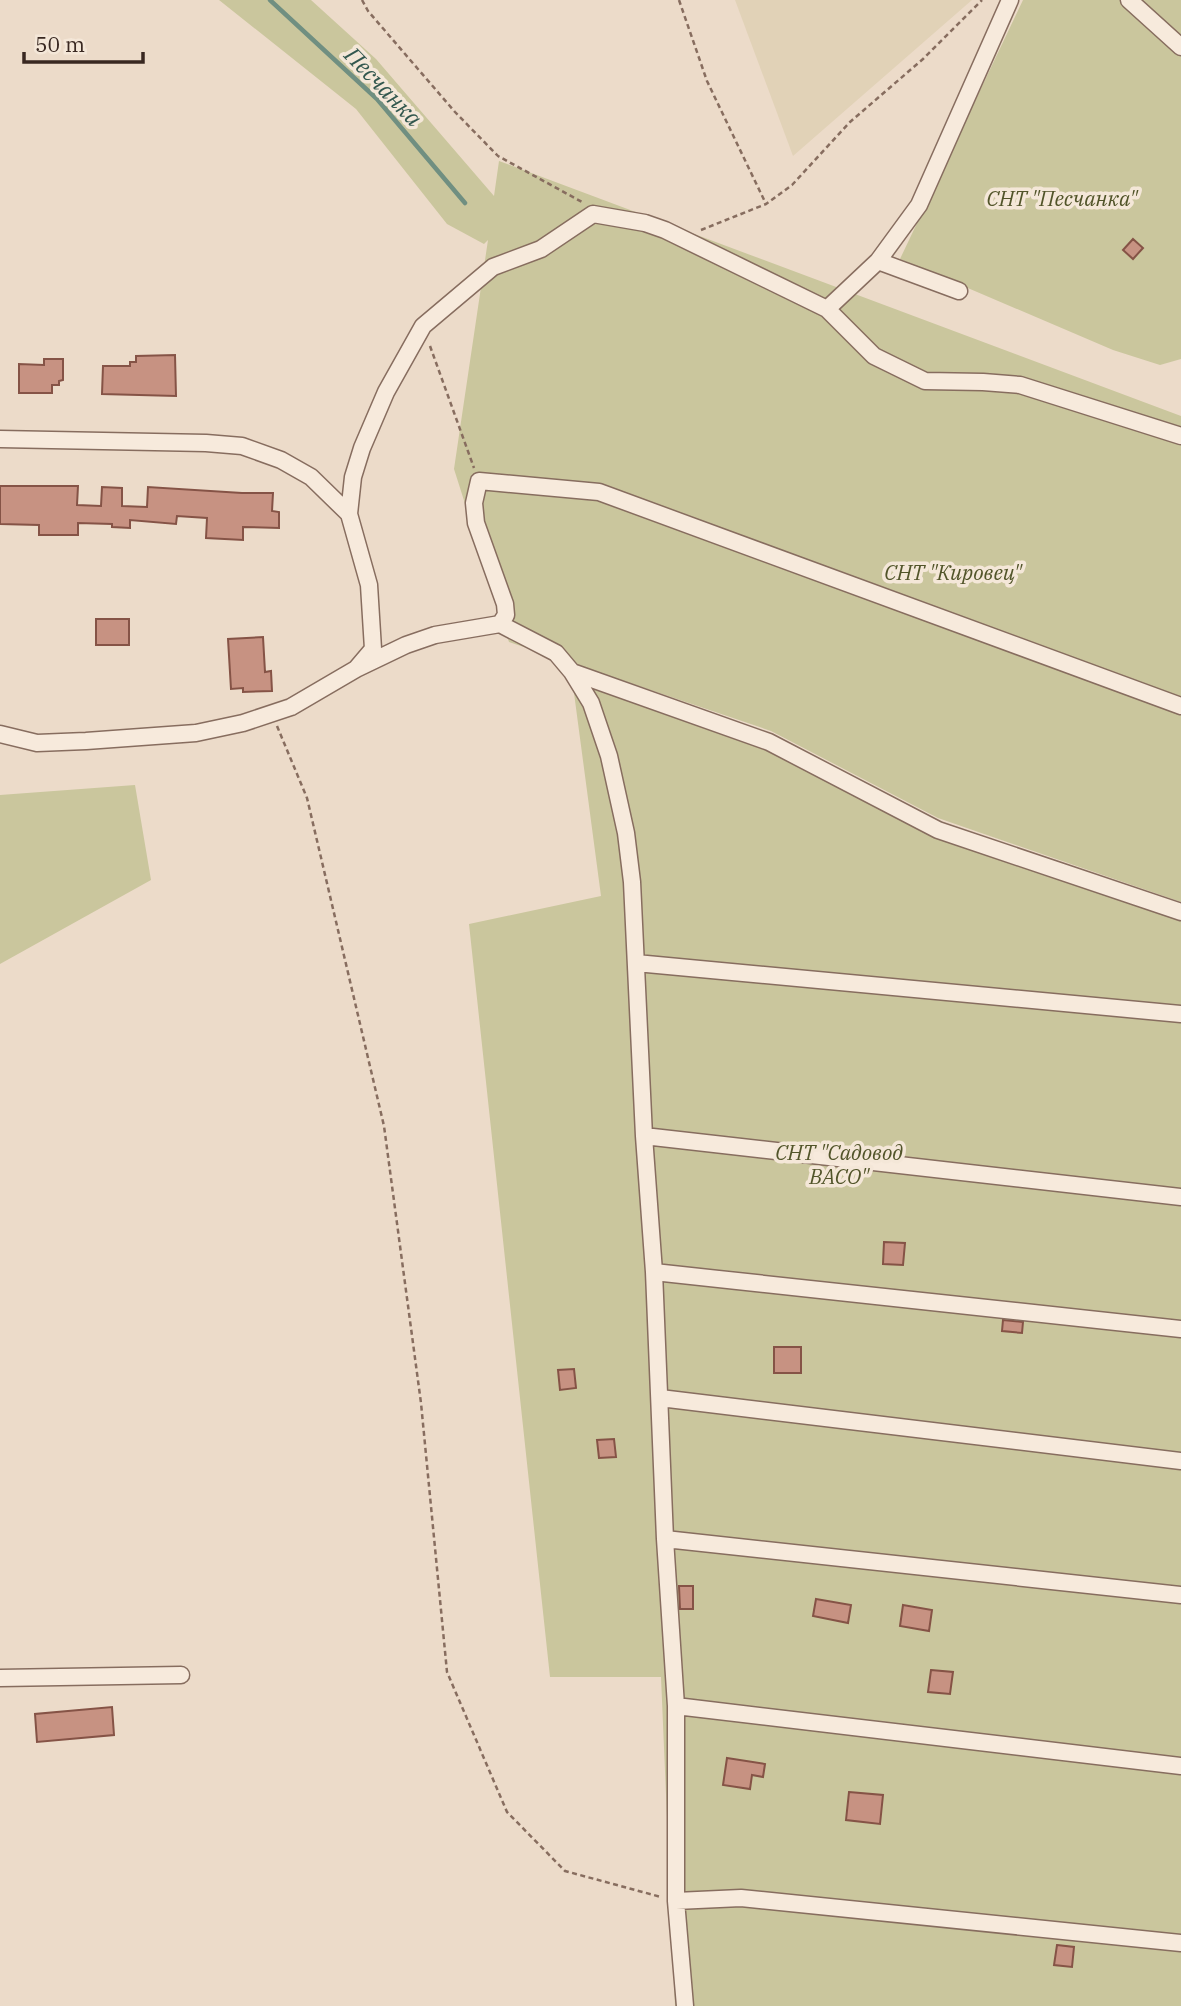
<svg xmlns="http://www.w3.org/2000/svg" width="1181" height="2006" font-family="'IBM Plex Serif',serif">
	<rect width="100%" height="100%" fill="#ecdbc9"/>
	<!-- farmland -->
	<path fill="#e1d2b7" d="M735,0h237l-179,156z"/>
	<!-- green -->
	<path fill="#cac69d" d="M219,0h92l65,59 118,137 5,-35 682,255v486l-243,-84 -167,-87 -262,-89 -55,-173 34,-229 -4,4 -37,-20 -91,-115z
		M1023,0h158v359l-21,6 -47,-15 -213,-91z
		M572,678l194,70 169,87 246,83v1088h-506l-14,-329h-111l-81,-753 132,-28z
		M135,785l16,95 -151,84v-169z"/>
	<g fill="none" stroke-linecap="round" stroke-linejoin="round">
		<!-- stream -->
		<path stroke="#708f81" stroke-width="4.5" d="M270,0l107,99 88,104"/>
	</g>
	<!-- building -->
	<path fill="#c79282" stroke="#855346" stroke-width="2" d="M1133,239l10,9 -10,11 -10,-9z
		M175,355l1,41 -74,-2 1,-28h27v-4h6v-6z
		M44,359h19v21l-4,1v4h-7v8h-33v-29l25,1z
		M0,486h78l-1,19 24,1 1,-19 20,1v18l25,1 1,-20 94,6h31l-1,18 7,1v16l-36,-1v13l-37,-2 1,-20 -30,-2 -1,8 -46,-4v8l-18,-1v-3l-34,-1v12h-39v-10l-39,-1z
		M96,619h33v26h-33z
		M263,637l2,35 6,-1 1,20 -29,1v-4l-12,1 -3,-50z
		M884,1242l21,1 -2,22 -20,-1z
		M1003,1320l20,2 -1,11 -20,-2z
		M774,1347h27v26h-27z
		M574,1369l2,19 -16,2 -2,-20z
		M614,1439l2,18 -17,1 -2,-18z
		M679,1586h14v23h-13z
		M816,1599l35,6 -3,18 -35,-7z
		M903,1605l29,5 -3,21 -29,-5z
		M931,1670l22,2 -3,22 -22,-2z
		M112,1707l2,28 -77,7 -2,-28z
		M727,1758l38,6 -2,13 -11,-2 -2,14 -27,-4z
		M849,1792l34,3 -3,29 -34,-4z
		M1057,1945l17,2 -2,20 -18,-2z"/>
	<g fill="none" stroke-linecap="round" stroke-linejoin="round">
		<defs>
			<path id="minor" d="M1129,0l52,47
				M878,261l81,30
				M827,309l47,47 51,25 58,1 37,3 161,51
				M0,439l206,4 36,3 39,14 30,17 38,37 20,71 4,64 -17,20 -65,38 -48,16 -47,10 -110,8 -49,2 -37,-9
				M349,514l4,-37 9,-29 24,-56 37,-66 70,-59 48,-18 52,-35 52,9 20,7 162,79 51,-48 41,-56 91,-205
				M500,624l6,-9 -1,-11 -29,-81 -2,-20 5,-22 120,11 582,214
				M356,669l50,-24 29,-10 65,-11 56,29 16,19 19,31 18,53 17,77 6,49 12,254 10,136 11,267 11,167v195l9,105
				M572,672l197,70 169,88 243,82
				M636,963l545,51
				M644,1136l537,61
				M654,1272l527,57
				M660,1398l521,63
				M665,1539l516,56
				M0,1678l181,-3
				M676,1706l505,60
				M676,1901l65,-3 440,45"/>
		</defs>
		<!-- minor casing -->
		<use href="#minor" stroke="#876d5f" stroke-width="19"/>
		<!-- path -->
		<path stroke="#876d5f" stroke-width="2.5" stroke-dasharray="5 3.5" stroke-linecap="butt" d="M362,0l6,11 87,101 43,44 84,46
			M679,0l28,81 59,123
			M701,230l65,-26 26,-19 58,-63 73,-63 59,-59
			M430,346l44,122
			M277,726l30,72 77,328 37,277 26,269 60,140 58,59 96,26"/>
		<!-- minor -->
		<use href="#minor" stroke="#f7eadc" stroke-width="16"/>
	</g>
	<g text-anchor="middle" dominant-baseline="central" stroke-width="7" stroke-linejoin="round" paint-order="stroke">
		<!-- park labels -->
		<g font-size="21" font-style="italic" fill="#515429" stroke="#f4e7d8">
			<text x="1062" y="198">СНТ "Песчанка"</text>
			<text x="953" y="572">СНТ "Кировец"</text>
			<text x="839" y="1152">СНТ "Садовод<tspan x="839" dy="24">ВАСО"</tspan></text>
		</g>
		<!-- water labels -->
		<g font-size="23" font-style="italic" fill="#32574e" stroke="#f4e7d8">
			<text transform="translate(384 86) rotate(46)">Песчанка</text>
		</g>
	</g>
	<!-- scale -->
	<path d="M24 52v10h119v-10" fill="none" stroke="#392821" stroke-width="3.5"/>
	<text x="35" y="52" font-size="21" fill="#392821" stroke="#f4e7d8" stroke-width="5" paint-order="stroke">50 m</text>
</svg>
